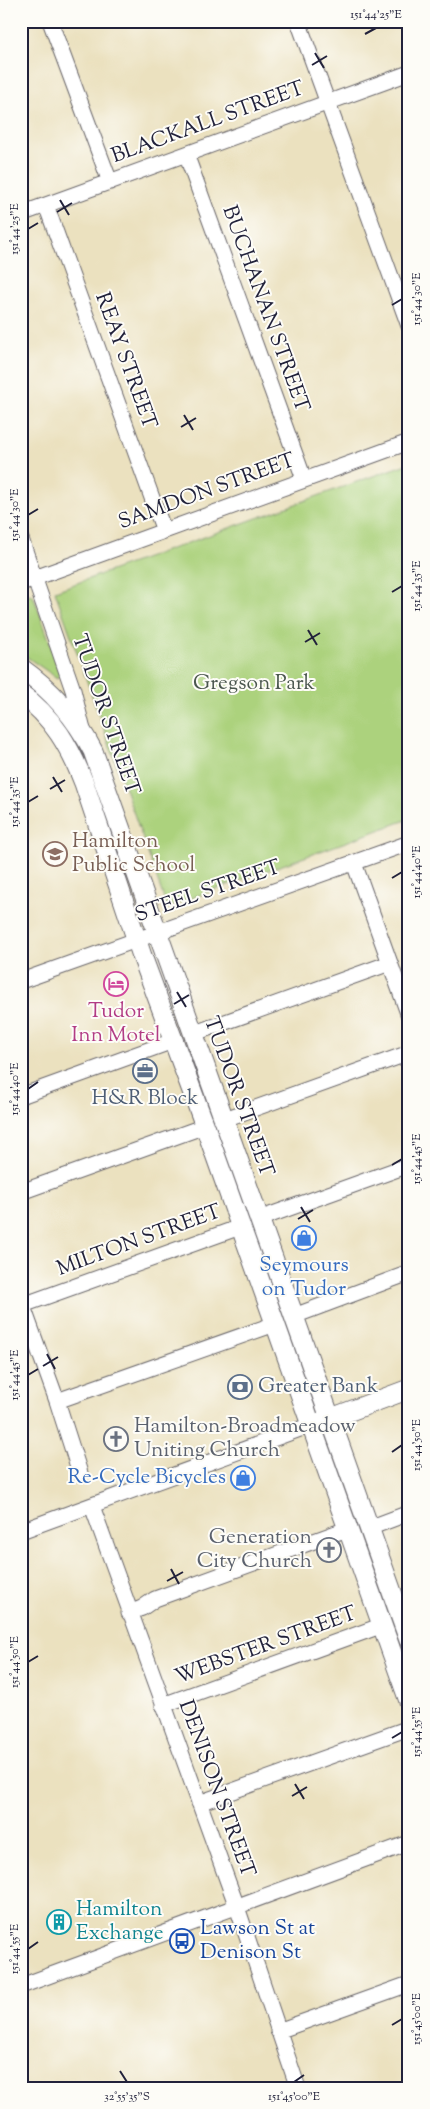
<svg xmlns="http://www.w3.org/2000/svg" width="430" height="2109" font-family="'Sorts Mill Goudy',serif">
	<rect width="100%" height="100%" fill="#fdfcf7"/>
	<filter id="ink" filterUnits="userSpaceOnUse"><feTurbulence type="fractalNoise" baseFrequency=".02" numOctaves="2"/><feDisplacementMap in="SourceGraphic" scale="10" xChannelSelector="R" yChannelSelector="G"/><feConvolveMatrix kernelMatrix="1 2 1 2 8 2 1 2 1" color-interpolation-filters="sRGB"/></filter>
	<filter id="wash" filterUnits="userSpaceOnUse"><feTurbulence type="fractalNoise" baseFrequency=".0096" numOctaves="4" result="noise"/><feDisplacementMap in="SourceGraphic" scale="20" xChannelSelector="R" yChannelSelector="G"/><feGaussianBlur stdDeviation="1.12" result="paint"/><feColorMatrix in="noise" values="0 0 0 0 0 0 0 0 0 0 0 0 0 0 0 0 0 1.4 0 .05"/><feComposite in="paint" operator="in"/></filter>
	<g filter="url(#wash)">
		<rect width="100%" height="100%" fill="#ebe1bf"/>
		<!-- green -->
		<path fill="#acd27d" stroke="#677a5c" d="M409,463v356l-242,88 -112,-316z
			M27,594l6,1 28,78 -4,5 -36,-25v-57z"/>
	</g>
	<g filter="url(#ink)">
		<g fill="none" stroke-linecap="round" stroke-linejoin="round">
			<defs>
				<path id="minor" d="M50,21l60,161
					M298,21l111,305
					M186,154l118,325
					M46,205l118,326
					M21,214l388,-141
					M21,539l52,151 10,40
					M21,583l388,-141
					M354,863l55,153
					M21,981l388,-138
					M192,1034l198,-71
					M21,1096l152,-55
					M222,1120l187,-67
					M21,1192l184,-66
					M259,1219l150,-54
					M21,1301l36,100 23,72
					M23,1305l217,-78
					M294,1316l115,-43
					M57,1401l218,-77
					M92,1506l145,401 61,181
					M369,1528l40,-15
					M21,1531l290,-106
					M129,1613l13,-5 13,-9 192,-70
					M163,1705l220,-80
					M199,1803l210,-75
					M21,1986l388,-143
					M278,2031l131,-47"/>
				<path id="major" d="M21,668c31,22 55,50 72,83l316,889
					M21,694c32,23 49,53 63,89l58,173 63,170 204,575
					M318,1423l91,-34"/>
			</defs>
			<!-- minor casing -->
			<use href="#minor" stroke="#686569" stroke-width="17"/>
			<!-- major casing -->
			<use href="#major" stroke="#686569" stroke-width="21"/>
			<!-- minor -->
			<use href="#minor" stroke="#fff" stroke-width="15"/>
			<!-- major -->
			<use href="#major" stroke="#fff" stroke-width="19"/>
		</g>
	</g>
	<!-- ticks -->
	<path fill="none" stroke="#22223b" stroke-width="2" d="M365,34l11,-6M315,53l9,15M312,65l15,-9M60,200l9,15M57,212l15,-9M28,229l10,-6M392,305l10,-6M184,415l9,15M181,427l15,-9M28,515l10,-6M392,592l10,-6M308,630l9,15M305,642l15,-9M53,777l9,15M50,789l15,-9M28,802l10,-6M392,878l10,-6M177,992l9,15M174,1004l15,-9M28,1089l10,-7M392,1165l10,-6M301,1207l9,15M298,1219l15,-9M47,1354l8,15M43,1366l15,-9M28,1375l10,-6M392,1452l10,-7M171,1569l8,15M167,1581l16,-9M28,1662l10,-6M392,1738l10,-6M295,1784l9,15M292,1796l15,-9M28,1949l10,-7M392,2025l10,-6M120,2071l7,11M294,2082l10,-7"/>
	<!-- icons -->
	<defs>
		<symbol id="school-ring" viewBox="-11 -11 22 22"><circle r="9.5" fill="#fdfcf7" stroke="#8d6e63" stroke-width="1.5"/><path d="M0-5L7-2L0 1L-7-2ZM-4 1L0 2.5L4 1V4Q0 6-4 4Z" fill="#8d6e63"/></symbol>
		<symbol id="hotel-ring" viewBox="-11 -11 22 22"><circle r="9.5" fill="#fdfcf7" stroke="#d1479c" stroke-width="1.5"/><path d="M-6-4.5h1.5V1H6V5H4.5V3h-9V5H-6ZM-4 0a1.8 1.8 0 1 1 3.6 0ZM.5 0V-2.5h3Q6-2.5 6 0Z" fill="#d1479c"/></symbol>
		<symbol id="office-ring" viewBox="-11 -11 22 22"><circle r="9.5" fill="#fdfcf7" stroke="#5c6f8a" stroke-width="1.5"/><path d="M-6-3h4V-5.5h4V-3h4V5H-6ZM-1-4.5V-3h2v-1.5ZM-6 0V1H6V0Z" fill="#5c6f8a"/></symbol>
		<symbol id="shop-ring" viewBox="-11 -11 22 22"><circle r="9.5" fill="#fdfcf7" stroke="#3f7fe0" stroke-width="1.5"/><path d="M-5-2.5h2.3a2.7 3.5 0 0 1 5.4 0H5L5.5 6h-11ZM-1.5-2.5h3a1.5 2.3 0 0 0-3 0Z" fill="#3f7fe0"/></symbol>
		<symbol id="bank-ring" viewBox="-11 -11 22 22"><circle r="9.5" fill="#fdfcf7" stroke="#5c6f8a" stroke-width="1.5"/><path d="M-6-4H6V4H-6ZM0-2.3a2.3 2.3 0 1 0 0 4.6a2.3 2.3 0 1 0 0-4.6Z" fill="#5c6f8a"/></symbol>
		<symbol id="church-ring" viewBox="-11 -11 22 22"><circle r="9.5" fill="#fdfcf7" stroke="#6b7280" stroke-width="1.5"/><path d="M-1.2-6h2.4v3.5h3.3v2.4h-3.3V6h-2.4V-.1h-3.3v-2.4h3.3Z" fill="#6b7280"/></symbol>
		<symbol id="building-ring" viewBox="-11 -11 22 22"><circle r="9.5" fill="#fdfcf7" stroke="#0f9aa8" stroke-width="1.5"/><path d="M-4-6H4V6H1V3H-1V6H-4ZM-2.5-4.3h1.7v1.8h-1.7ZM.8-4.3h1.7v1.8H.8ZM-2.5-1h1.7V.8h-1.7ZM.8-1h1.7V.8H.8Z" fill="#0f9aa8"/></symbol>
		<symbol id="bus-ring" viewBox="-11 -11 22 22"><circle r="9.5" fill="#fdfcf7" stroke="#1a4fb4" stroke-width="1.5"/><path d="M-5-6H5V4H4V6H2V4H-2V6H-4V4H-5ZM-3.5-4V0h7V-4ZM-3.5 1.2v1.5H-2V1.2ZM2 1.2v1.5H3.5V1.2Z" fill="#1a4fb4"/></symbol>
	</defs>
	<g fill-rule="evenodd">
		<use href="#school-ring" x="41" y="840" width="28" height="28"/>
		<use href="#hotel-ring" x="102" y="970" width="28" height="28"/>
		<use href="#office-ring" x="131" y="1057" width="28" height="28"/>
		<use href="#shop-ring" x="290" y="1224" width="28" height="28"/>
		<use href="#bank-ring" x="226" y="1373" width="28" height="28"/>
		<use href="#church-ring" x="102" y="1425" width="28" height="28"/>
		<use href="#shop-ring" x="229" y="1464" width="28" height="28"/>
		<use href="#church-ring" x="315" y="1536" width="28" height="28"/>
		<use href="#building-ring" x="45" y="1908" width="28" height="28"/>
		<use href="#bus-ring" x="168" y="1927" width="28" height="28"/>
	</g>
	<g text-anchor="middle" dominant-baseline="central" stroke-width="4" stroke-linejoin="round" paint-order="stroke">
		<!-- street labels -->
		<g font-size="21" fill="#22223b" stroke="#fdfcf7">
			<text transform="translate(208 123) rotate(-20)">BLACKALL STREET</text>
			<text transform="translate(265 309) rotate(70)">BUCHANAN STREET</text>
			<text transform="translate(125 361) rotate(70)">REAY STREET</text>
			<text transform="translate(207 492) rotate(-20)">SAMDON STREET</text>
			<text transform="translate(105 715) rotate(71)">TUDOR STREET</text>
			<text transform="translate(208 892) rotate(-19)">STEEL STREET</text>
			<text transform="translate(238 1097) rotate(70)">TUDOR STREET</text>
			<text transform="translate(139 1241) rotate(-20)">MILTON STREET</text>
			<text transform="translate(266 1646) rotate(-20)">WEBSTER STREET</text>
			<text transform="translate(216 1789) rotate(70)">DENISON STREET</text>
		</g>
		<!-- park labels -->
		<g font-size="21" fill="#4b574f" stroke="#fdfcf7">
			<text x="254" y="684">Gregson Park</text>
		</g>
		<!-- education labels -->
		<g font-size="21" fill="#785e54" stroke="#fdfcf7" text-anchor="start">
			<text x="72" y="842">Hamilton<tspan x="72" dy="24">Public School</tspan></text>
		</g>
		<!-- hotel labels -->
		<g font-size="21" fill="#b23c85" stroke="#fdfcf7">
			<text x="116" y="1012">Tudor<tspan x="116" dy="24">Inn Motel</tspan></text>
		</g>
		<!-- service labels -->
		<g font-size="21" fill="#4e5e75" stroke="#fdfcf7">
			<text x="145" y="1099">H&amp;R Block</text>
			<text x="258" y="1387" text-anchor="start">Greater Bank</text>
		</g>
		<!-- shop labels -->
		<g font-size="21" fill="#366cbe" stroke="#fdfcf7">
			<text x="304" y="1266">Seymours<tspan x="304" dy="24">on Tudor</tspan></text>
			<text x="226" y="1478" text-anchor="end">Re-Cycle Bicycles</text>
		</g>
		<!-- worship labels -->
		<g font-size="21" fill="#5b616d" stroke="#fdfcf7" text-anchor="start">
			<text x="134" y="1427">Hamilton-Broadmeadow<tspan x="134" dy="24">Uniting Church</tspan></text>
			<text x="312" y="1538" text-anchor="end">Generation<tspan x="312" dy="24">City Church</tspan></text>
		</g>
		<!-- culture labels -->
		<g font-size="21" fill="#0d838f" stroke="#fdfcf7" text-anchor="start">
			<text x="76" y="1910">Hamilton<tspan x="76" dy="24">Exchange</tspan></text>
		</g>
		<!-- transit labels -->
		<g font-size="21" fill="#164399" stroke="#fdfcf7" text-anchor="start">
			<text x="200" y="1929">Lawson St at<tspan x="200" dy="24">Denison St</tspan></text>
		</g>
	</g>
	<!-- margin -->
	<rect width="430" height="2109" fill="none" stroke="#fdfcf7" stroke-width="55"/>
	<rect x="28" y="28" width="374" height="2054" fill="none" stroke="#22223b" stroke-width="2"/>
	<g font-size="12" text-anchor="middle" fill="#22223b">
		<text x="376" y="18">151°44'25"E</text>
		<text transform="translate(14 229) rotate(-90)" y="4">151°44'25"E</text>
		<text transform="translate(416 299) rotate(-90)" y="4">151°44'30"E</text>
		<text transform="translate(14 515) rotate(-90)" y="4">151°44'30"E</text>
		<text transform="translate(416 586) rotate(-90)" y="4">151°44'35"E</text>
		<text transform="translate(14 802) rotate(-90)" y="4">151°44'35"E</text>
		<text transform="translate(416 872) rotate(-90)" y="4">151°44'40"E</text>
		<text transform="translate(14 1089) rotate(-90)" y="4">151°44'40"E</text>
		<text transform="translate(416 1159) rotate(-90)" y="4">151°44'45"E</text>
		<text transform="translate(14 1375) rotate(-90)" y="4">151°44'45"E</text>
		<text transform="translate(416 1445) rotate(-90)" y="4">151°44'50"E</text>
		<text transform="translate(14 1662) rotate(-90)" y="4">151°44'50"E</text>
		<text transform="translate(416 1732) rotate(-90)" y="4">151°44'55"E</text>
		<text transform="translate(14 1949) rotate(-90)" y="4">151°44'55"E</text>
		<text transform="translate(416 2019) rotate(-90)" y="4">151°45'00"E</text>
		<text x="127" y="2100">32°55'35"S</text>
		<text x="294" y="2100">151°45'00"E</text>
	</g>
</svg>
